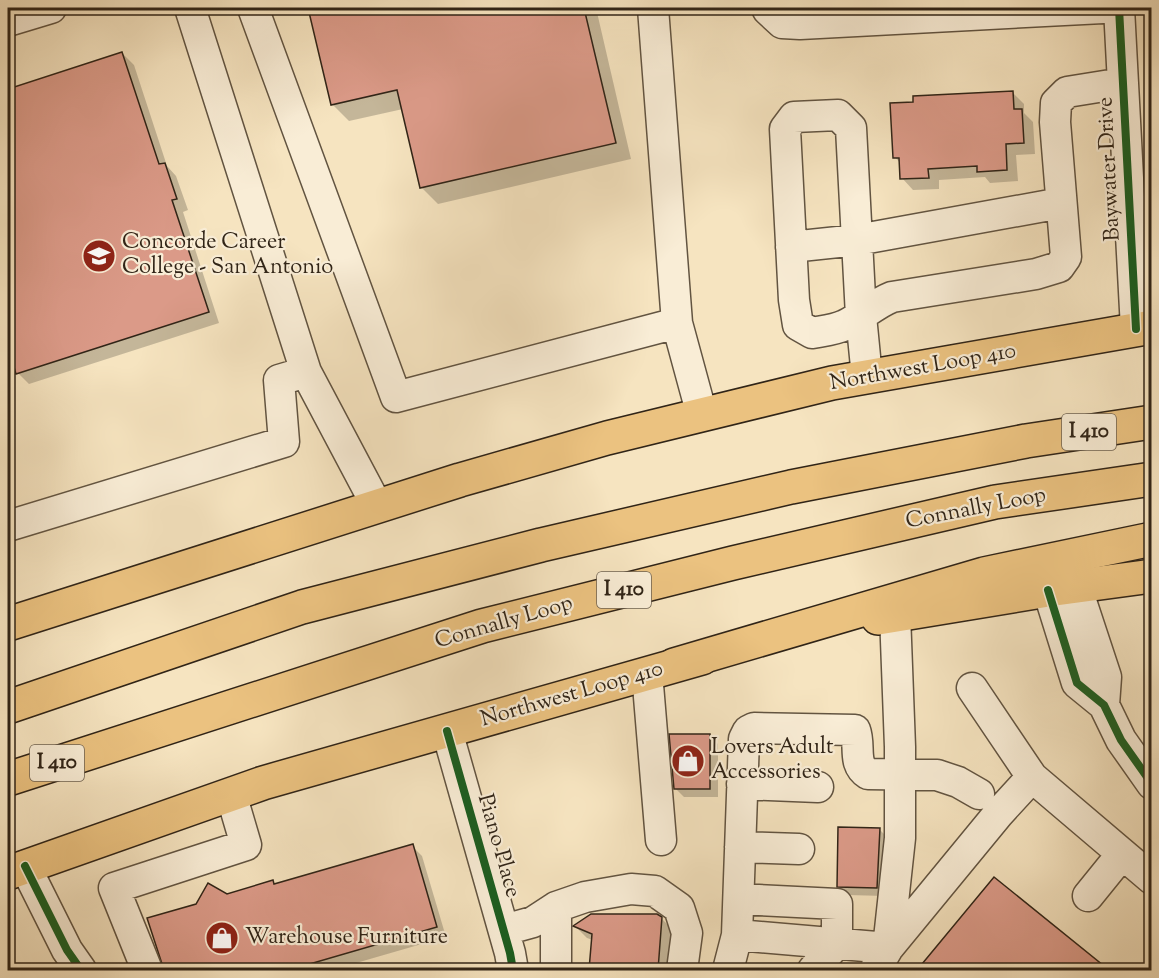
<svg xmlns="http://www.w3.org/2000/svg" width="1159" height="978" font-family="'Sorts Mill Goudy',serif">
	<rect width="100%" height="100%" fill="#f6e4c0"/>
	<filter id="stains"><feTurbulence type="fractalNoise" baseFrequency=".00333" numOctaves="4"/><feColorMatrix values="0 0 0 0 .2 0 0 0 0 .09 0 0 0 0 .02 0 0 0 .5 -.17"/></filter>
	<radialGradient id="worn" r=".72"><stop offset=".6" stop-color="#630" stop-opacity="0"/><stop offset="1" stop-color="#630" stop-opacity=".3"/></radialGradient>
	<!-- shadow -->
	<path fill="#0003" d="M310,8h286l35,151 -193,45 -17,-17 -18,-78 -54,12 -17,-17z
		M122,53l12,12 33,101 9,10 12,34 -5,2 36,111 -190,61 -11,-11 -10,-31v-251z
		M1012,92l12,12v9l9,9 2,32 -19,1 2,26 -28,2 -5,-6 -46,3v9l-26,1 -11,-12 -1,-14 -6,-7z
		M709,735l9,9v53h-34l-9,-9z
		M879,829l9,9 -3,58 -38,-1 -9,-9z
		M412,846l10,10 24,81 -114,33h-166l-2,-7 63,-67 46,-14 3,3z
		M994,879l113,91h-188z
		M661,918l12,12 -3,40h-80l3,-30 -6,-2 -11,-11z"/>
	<!-- building -->
	<path fill="#db9a88" stroke="#302417" stroke-width="1.5" d="M308,8h276l32,135 -196,45 -23,-98 -66,15z
		M122,52l37,112 6,-1 12,36 -5,1 37,112 -193,62 -8,-27v-258z
		M1013,91l1,18h8l2,34 -18,1 1,26 -30,2v-6l-49,3 1,9 -29,1 -1,-21h-6l-3,-55 23,-1v-6z
		M669,734h41v55h-36z
		M838,827l42,1 -3,60 -40,-1z
		M413,844l24,83 -148,43h-125l-17,-52 49,-14 12,-21 19,11 46,-14 1,4z
		M994,877l115,93h-192z
		M591,914h66l5,3 -4,53h-69l3,-36 -19,-8z"/>
	<g fill="none" stroke-linecap="round" stroke-linejoin="round">
		<defs>
			<path id="minor" d="M253,8l143,389 281,-74 25,92
				M653,8l24,315
				M767,8l1,2 14,13 18,1 303,-16
				M1119,8l17,321
				M8,21l43,-13
				M791,247l66,-7 204,-37
				M306,372l71,134
				M867,377l-6,-61 -10,-188 -13,-13 -44,2 -9,12 9,171 4,25 14,8c10,-2 23,-3 33,-8 17,-8 29,-21 47,-28l144,-23 23,-7 7,-10 -11,-135 1,-19 11,-11 56,-9
				M8,526l276,-84 -5,-62 27,-8 -116,-364
				M1076,586l30,91 -2,28
				M1048,590l29,93 27,22 17,35 31,44
				M647,673l14,167
				M447,731l63,222 3,17
				M1032,777l120,102
				M742,784l76,3
				M740,847l59,2
				M25,866l42,84 14,20
				M1088,896l34,-42
				M739,899l98,5v39l-24,27
				M504,930l29,-8 23,-15 29,-10 46,-8 24,2 24,17 8,25 -5,37
				M737,935l151,13 111,-135 33,-36 -60,-89
				M147,970l-33,-82 132,-43 -15,-51
				M556,970v-63
				M728,970l9,-35 7,-196 4,-8 6,-3 101,2c6,16 -3,34 13,44l69,1 21,7 21,12
				M875,970l13,-22 12,-110v-91l-5,-133"/>
			<path id="major" d="M878,618l170,-28 104,-14
				M8,624l452,-144 147,-42 225,-55 320,-56
				M8,873l255,-90 439,-125"/>
			<path id="highway" d="M674,665l310,-91 168,-35
				M8,707l294,-100 239,-62 250,-58 235,-46 126,-19
				M8,779l474,-153 251,-63 262,-61 157,-23"/>
		</defs>
		<!-- minor casing -->
		<use href="#minor" stroke="#625441" stroke-width="33"/>
		<!-- major casing -->
		<use href="#major" stroke="#302417" stroke-width="36"/>
		<!-- highway casing -->
		<use href="#highway" stroke="#302417" stroke-width="36"/>
		<!-- minor -->
		<use href="#minor" stroke="#f9edd6" stroke-width="30"/>
		<!-- major -->
		<use href="#major" stroke="#ebc280" stroke-width="33"/>
		<!-- highway -->
		<use href="#highway" stroke="#ebc280" stroke-width="33"/>
		<defs>
			<path id="cycleway" d="M1119,8l17,321
				M1048,590l29,93 27,22 17,35 31,44
				M447,731l63,222 3,17
				M25,866l42,84 14,20"/>
		</defs>
		<!-- cycleway casing -->
		<use href="#cycleway" stroke="#f9edd6" stroke-width="11"/>
		<!-- cycleway -->
		<use href="#cycleway" stroke="#1b5e20" stroke-width="8"/>
	</g>
	<!-- icons -->
	<defs>
		<symbol id="university-disc" viewBox="-11 -11 22 22"><circle r="9.5" fill="#8f2418" stroke="#f9edd6"/><path d="M0-5L7-2L0 1L-7-2ZM-4 1L0 2.5L4 1V4Q0 6-4 4Z" fill="#fff"/></symbol>
		<symbol id="shop-disc" viewBox="-11 -11 22 22"><circle r="9.5" fill="#8f2418" stroke="#f9edd6"/><path d="M-5-2.5h2.3a2.7 3.5 0 0 1 5.4 0H5L5.5 6h-11ZM-1.5-2.5h3a1.5 2.3 0 0 0-3 0Z" fill="#fff"/></symbol>
	</defs>
	<g fill-rule="evenodd">
		<use href="#university-disc" x="80" y="237" width="38" height="38"/>
		<use href="#shop-disc" x="669" y="742" width="38" height="38"/>
		<use href="#shop-disc" x="203" y="919" width="38" height="38"/>
	</g>
	<g text-anchor="middle" dominant-baseline="central" stroke-width="4.5" stroke-linejoin="round" paint-order="stroke">
		<!-- shield labels -->
		<g fill="#f9edd6" stroke="#6c6050" stroke-width="1.5">
			<rect x="1062" y="414" width="54" height="36" rx="4.5"/>
			<rect x="597" y="572" width="54" height="36" rx="4.5"/>
			<rect x="30" y="745" width="54" height="36" rx="4.5"/>
		</g>
		<g font-size="21" font-weight="bold" fill="#302417">
			<text x="1089" y="432">I 410</text>
			<text x="624" y="590">I 410</text>
			<text x="57" y="763">I 410</text>
		</g>
		<!-- street labels -->
		<g font-size="22" fill="#302417" stroke="#f9edd6">
			<text transform="translate(1110 169) rotate(-93)">Baywater Drive</text>
			<text transform="translate(923 368) rotate(-10)">Northwest Loop 410</text>
			<text transform="translate(976 509) rotate(-11)">Connally Loop</text>
			<text transform="translate(504 623) rotate(-16)">Connally Loop</text>
			<text transform="translate(572 695) rotate(-16)">Northwest Loop 410</text>
			<text transform="translate(498 846) rotate(74)">Piano Place</text>
		</g>
		<!-- poi labels -->
		<g font-size="22" fill="#302417" stroke="#f9edd6" text-anchor="start">
			<text x="122" y="243">Concorde Career<tspan x="122" dy="25">College - San Antonio</tspan></text>
			<text x="711" y="748">Lovers Adult<tspan x="711" dy="25">Accessories</tspan></text>
			<text x="245" y="938">Warehouse Furniture</text>
		</g>
	</g>
	<!-- margin -->
	<rect width="1159" height="978" fill="none" stroke="#f6e4c0" stroke-width="30"/>
	<rect x="9" y="9" width="1141" height="960" fill="none" stroke="#302417" stroke-width="3"/>
	<rect x="15" y="15" width="1129" height="948" fill="none" stroke="#302417" stroke-width="1.5"/>
	<rect width="100%" height="100%" filter="url(#stains)"/>
	<rect width="100%" height="100%" fill="url(#worn)"/>
</svg>
